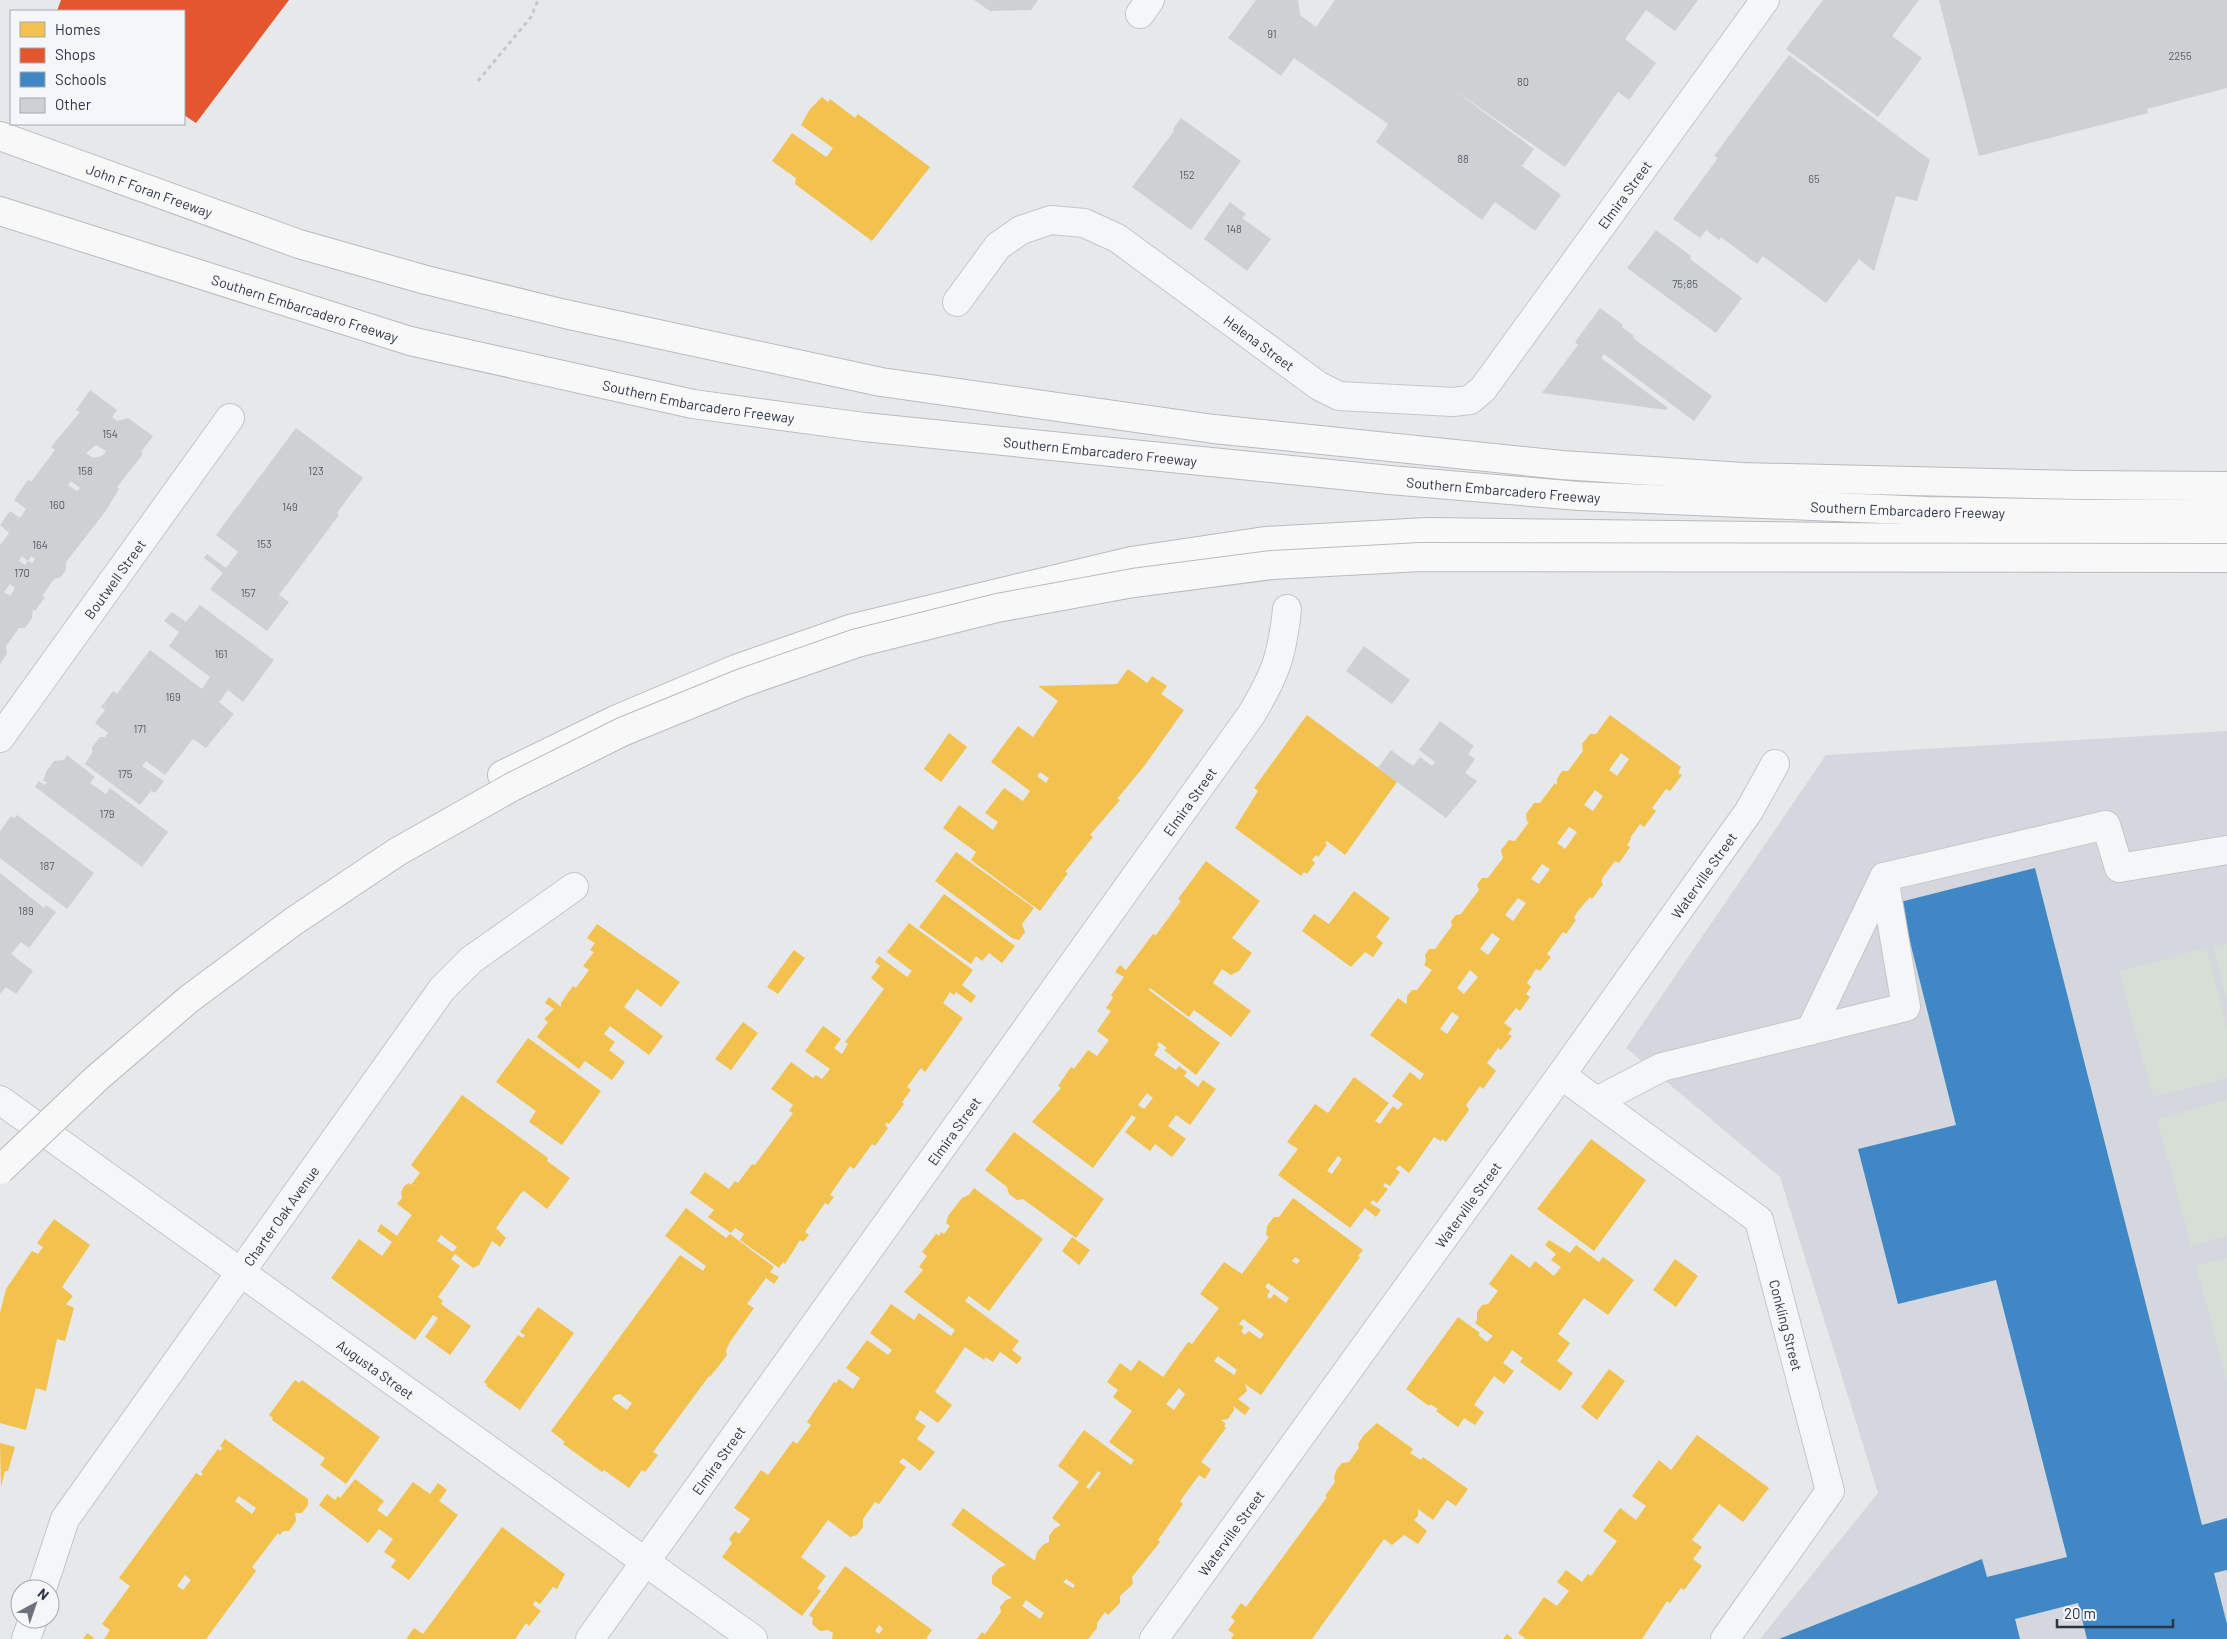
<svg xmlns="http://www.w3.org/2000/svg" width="2227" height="1639" font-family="Barlow,sans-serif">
	<rect width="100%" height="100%" fill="#e6e8ea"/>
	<!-- built -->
	<path fill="#d4d7dd" d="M2227,731v908h-467l118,-146 -98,-316 -154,-129 200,-293z"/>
	<!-- green -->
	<path fill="#d6ded6" d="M2227,943v57l-14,-53z
		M2206,948l21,79v51l-74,19 -34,-126z
		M2227,1100v136l-36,9 -34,-126z
		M2227,1258v124l-31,-116z"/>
	<!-- homes -->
	<path fill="#f2c14e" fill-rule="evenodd" d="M822,97l6,5 2,-3 25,19 3,-4 72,53 -58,74 -77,-57 1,-6 -24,-17 20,-28 34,24 2,-2 5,-7 -32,-23 9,-16z
		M1128,669l19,14 5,-7 15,10 -6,8 23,16 -39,55 -28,34 3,1 -30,35 3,2 -28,35 3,1 -28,38 -69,-51 5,-8 -33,-24 16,-23 34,25 5,-8 -13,-9 19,-25 19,13 7,-10 -39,-29 27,-36 15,11 25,-36 -20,-15 79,-2zM1040,772l9,6 -3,5 -9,-7z
		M1307,715l90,67 -52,73 -18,-14 -2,2 2,2 -9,12 -2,-2 -4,5 3,3 -8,11 -3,-2 -3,4 -66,-48 23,-37 -4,-3z
		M1610,715l71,52 -3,6 4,2 -12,16 -4,-2 -14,19 4,3 -12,16 -4,-3 -10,14 1,1 -4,6 3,2 -11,16 -4,-2 -12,16 -2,5 2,2 -11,15 -2,-2 -13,15 -3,6 2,2 -10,14 -3,-2 -16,22 4,3 -11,14 -4,-2 -9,14 4,4 -5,7 4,3 -10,14 -4,-3 -12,15 8,6 -4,5 4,2 -11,14 -3,-2 -11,15 9,8 -13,18 -3,-3 -14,19 3,5 -23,32 -4,-3 -1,2 -7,-4 -25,36 -10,-8 -3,4 4,3 -10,14 -5,-3 -2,3 5,3 -11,14 -4,-3 -3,3 11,7 -5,7 -11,-9 -15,20 -72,-53 20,-26 -11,-7 28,-38 13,9 26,-36 35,26 -14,18 5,3 13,-18 5,4 5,-6 -11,-8 18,-24 10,8 4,-6 -54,-39 28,-37 8,6 1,-1v-7l5,-6h5l15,-20 -8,-5 2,-4 -1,-6 4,-6h6l17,-23 -1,-5 5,-6 5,-1 18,-24 -2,-5 5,-7h6l15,-20 -2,-8 8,-10 6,1 14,-19 -2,-1 -1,-7 8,-11h6l15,-20 2,2v-6l5,-8h6l15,-20 -1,-7 8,-10h6zM1621,753l8,6 -12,17 -8,-6zM1595,790l8,6 -10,15 -9,-6zM1569,827l8,5 -12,17 -8,-6zM1542,864l8,5 -11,15 -8,-5zM1518,898l8,5 -13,18 -8,-6zM1492,933l8,6 -12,16 -8,-6zM1470,970l8,7 -14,17 -7,-6zM1452,1012l7,5 -12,17 -7,-5zM1338,1156l4,3 -10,15 -5,-3z
		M949,733l18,14 -26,35 -17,-13z
		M956,852l78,56 -12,16 3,8 -6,8 -7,-2 -77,-57z
		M1206,861l54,40 -28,37 20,15 -13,18 -8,4 -9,-6 -9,14 38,28 -20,26 -37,-27 -5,7 -39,-29 -1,2 71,53 -24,32 -32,-25 3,-2 -8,-6 -2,3 2,2 -5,8 22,15 3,-4 8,6 -3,4 14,11 5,-7 13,9 -26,36 -14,-10 -8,11 18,13 -14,18 -17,-13 -5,7 -25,-19 11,-14 -4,-3 -39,53 -61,-46 29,-34 -3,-2 13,-19 3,2 14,-19 9,6 12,-16 -12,-9 14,-20 -5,-3 7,-10 -2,-3 13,-18 -9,-5 5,-7 6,5 27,-36 3,1 25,-34 -3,-2zM1147,1093l6,5 -9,11 -6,-4z
		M1354,891l36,27 -14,19 7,6 -10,14 -8,-5 -14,15 -49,-36 12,-17 15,10z
		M944,894l71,52 -13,17 -13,-10 -7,8 -6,-5 -5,8 -52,-37z
		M909,923l64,47 -11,15 14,11 -5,7 -15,-11 -2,3 -4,-3 -7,11 20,15 -38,54 -4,-4 -14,19 4,3 -9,12 2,2 -15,20 -2,-2 -2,3 3,3 -13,18 -3,-2 -18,25 -4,-3 -20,29 4,2 -6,8 -3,-2 -20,29 4,3 -6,7 -3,-2 -15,24 -2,-2 -4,6 -39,-28 4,-6 -9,-6 -4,5 -23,-16 6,-7 -24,-17 15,-21 24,17 6,-8 3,2 14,-19 3,1 38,-52 -4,-2 4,-6 -22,-16 20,-27 22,16 3,-3 6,4 8,-10 -25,-18 18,-25 18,13 -7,9 8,6 6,-10 -3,-2 39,-53 -13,-11 9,-12 -5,-4 4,-6 28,21 5,-6 -25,-19z
		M597,924l83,58 -19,25 -24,-18 -13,18 39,29 -14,19 -39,-29 -6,8 11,8 -6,8 16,12 -13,18 -27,-19 -6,8 -42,-32 11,-15 -4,-3 10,-10 -9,-6 4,-6 12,10v-4l12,-17 3,2 13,-18 -6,-4 11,-14 -4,-2 5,-7 -8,-5z
		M794,950l11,8 -27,36 -11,-7z
		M743,1022l15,11 -27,37 -16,-11z
		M528,1038l73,53 -39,54 -33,-23 7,-11 -40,-29z
		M462,1095l86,63 -1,3 23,17 -23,31 -23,-18 -3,2 -25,35 10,10 -6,9 -8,-6 -13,24 -6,3 -18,-14 -4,5 9,7 -22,31 5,4 -2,3 30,22 -21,29 -25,-18 13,-19 -5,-3 -18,25 -84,-62 28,-39 23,17 10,-14 -15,-11 4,-7 16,12 11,-16 4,-5 -15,-11 5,-6 -1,-6 3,-6 5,-3 2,2 9,-12 -9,-8zM441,1235l16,12 -4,5 -16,-11z
		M1014,1132l90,67 -28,39 -53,-39 -6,1 -8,-6 -2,-7 -22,-17z
		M1591,1139l55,41 -52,71 -57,-42z
		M974,1188l69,51 -54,72 -20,-15 -4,5 54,40 -7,9 10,8 -5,6 -17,-12 -7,10 -8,-5 -1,3 -19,-13 -30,45 17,13 -14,18 -18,-13 -5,9 11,7 -9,13 18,13 -15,19 -17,-13 -4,4 7,5 -27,37 -4,-2 -12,17v8l-6,8 -7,2 -22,-17 -27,37 25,19 -9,12 4,3 -19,25 -80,-59 10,-14 -3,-4 6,-8 4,3 11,-15 -16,-11 27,-38 7,5 25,-34 4,3 14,-19 -4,-3 27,-40 2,1 3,-4 14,10 7,-11 -14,-10 21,-28 21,15 4,-5 -22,-17 21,-29 23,16 5,-7 32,23 4,-6 -51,-38 19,-22 -4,-3 8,-11 -5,-4 14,-18 3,2 2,-4 3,2 6,-8 -4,-3 2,-7 14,-18 7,-3z
		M1293,1198l70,52 -5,6 2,1 -99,138 -16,-11 2,7 -9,8 12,9 -5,7 -12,-9 1,4 -6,9 -7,1 5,4 -2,2 2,2 -25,34 10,7 -6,10 -6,-4 -19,26 3,3 -25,36 2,2 -28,35 1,7 -13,12v7l-12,12 -3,-3 -8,11v5l-9,11h-111l5,-7 3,2 16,-22 -1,-5 6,-7 6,-2 -20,-14v-8l7,-8 7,-3 -55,-40 12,-17 72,53 2,-9 6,-7 6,-3v-6l5,-7 7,-4 -9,-7 27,-36 -21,-16 26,-36 47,35 3,-5 -25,-18 23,-31 -19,-14 5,-7 -11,-8 13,-19 11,8 8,-11 24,17 25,-35 4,2 27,-36 -19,-14 24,-32 18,12 27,-37 -3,-2 1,-9 7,-9h5zM1295,1257l5,3 -3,4 -5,-3zM1268,1283l21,15 -3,5 -12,-9 -4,5 -3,-3 3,-5 -5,-4zM1243,1319l21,15 -4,5 -11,-8 -4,4 -4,-4 3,-4 -5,-3zM1218,1356l19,14 -3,5 -20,-14zM1179,1388l6,6 -11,16 -8,-6zM1098,1471l3,2 -12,16 -3,-2zM1066,1579l9,6 -2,3 -10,-6zM1026,1600l18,13 -4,6 -18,-13z
		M686,1208l40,30 4,-4 44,33 -4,5 9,5 -5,7 -8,-6 -19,26 7,4 -24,34 -4,8 1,5 -17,22 -1,-1 -56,76 5,3 -13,17 -3,-2 -13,18 -25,-18 -2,2 -39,-28 2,-2 -14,-11 129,-176 23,16 3,-5 -41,-30zM620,1394l12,9 -5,7 -15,-11 3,-4z
		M54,1219l36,26 -28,42 11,9 -7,8 8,4 -9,33 -8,-2 -11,52 -10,-3 -10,42 -26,-7v-110l6,-24 26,-38 6,3 5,-7 -6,-4z
		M1072,1237l18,13 -11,15 -17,-14z
		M1549,1240l21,13 6,-8 23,17 4,-5 31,23 -26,35 -24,-17 -26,36 12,9 -13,18 16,12 -13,18 -40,-29 3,-4 -11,-8 -9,13 11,8 -10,13 -10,-8 -20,29 10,7 -9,13 -11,-7 -6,9 -22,-16 2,-2 -8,-5 -1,2 -23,-17 52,-72 22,16 -2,2 9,7 6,-6 -18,-13 2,-3v-8l5,-7 6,-1 10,-13 -9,-7 22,-30 19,14 5,-7 19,15 7,-9 -10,-7 5,-6 -11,-9z
		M1675,1259l23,17 -22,31 -23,-17z
		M538,1307l36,26 -54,77 -34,-24 1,-2 -3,-2 34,-47 5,3 2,-3 -5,-3z
		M1609,1369l16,12 -28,39 -16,-13z
		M295,1380l4,3 3,-3 78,57 -34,47 -26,-19 5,-7 -53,-38 1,-2 -4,-3z
		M1377,1423l36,26 -3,4 11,7 2,-3 45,32 -12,17 -9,-6 -14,20 -15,-11v7l-4,4 13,11 -9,13 -14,-9 -12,10 -8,-6 -72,100h-81l3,-5 -6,-4 7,-9 -4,-4 10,-14 5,4 81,-110 -2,-1 10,-14 -1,-5 3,-8 5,-6 7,-1 10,-14 -1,-4 6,-9z
		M1697,1435l72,53 -26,34 -24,-18 -27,36 10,7 -9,12 9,7 -18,24 -3,-2 -11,15 -3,-2 -25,38h-116l-8,-6 26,-36 13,9 12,-15 -12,-9 9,-12 16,12 6,-8 3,2 26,-35 -14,-10 17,-23 16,12 10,-14 -14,-10 27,-36 12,10z
		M225,1439l83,60v6l-6,8h-7l1,8 -7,10h-6l-3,4 -2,-2 -26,34 4,4 -50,68h-102l6,-9 -8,-6 28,-38 -11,-8 77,-105 5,3 2,-2 -2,-2 17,-23 2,2 3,-3 -3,-2zM239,1496l17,12 -4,6 -17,-13zM185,1575l6,5 -8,10 -6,-4z
		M0,1443l15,4 -7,24h-3l-4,16z
		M355,1479l29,22 -7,9 10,7 26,-35 17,12 8,-11 9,7 -8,11 19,14 -49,65 -18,-13 5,-7 -12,-8 9,-13 -14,-10 -11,14 -49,-38 8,-11 8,6 3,-4 2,2z
		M502,1527l63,47 -8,15 -4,-2 -13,17 -5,-3 -2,4 8,6 -12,15 -3,-3 -11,16h-109l8,-11 9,6z
		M845,1566l87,64 -6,9h-94l1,-6 -5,-3 -8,1 -8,-7 1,-6 -4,-3zM879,1625l4,4 -4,5 -4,-3z
		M87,1633l8,6h-12z
		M1507,1634l6,5h-10z"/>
	<!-- shops -->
	<path fill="#e4572e" d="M61,0h228l-93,123 -12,-8v-104h-127z"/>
	<!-- schools -->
	<path fill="#3f88c5" d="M2035,868l167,657 25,-7v52l-13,3 13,51v15h-140l-9,-36 -63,16 5,20h-241l203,-80 5,18 80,-20 -71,-277 -98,24 -40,-155 98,-24 -56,-223z"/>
	<!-- building -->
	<path fill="#ced0d3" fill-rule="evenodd" d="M974,0h64l-7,10 -41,1z
		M1256,0h42l2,15 16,12 19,-27h363l-23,31 -29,-21 -21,29 31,24 -27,37 -11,-8 -53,75 -114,-79 83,61 -12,17 39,29 -26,36 -40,-29 -13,18 -106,-78 12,-18 -94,-66 -13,18 -53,-38z
		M1823,0h96l-27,36 30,22 -44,59 -92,-68z
		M1939,0h288v88l-80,21 1,4 -169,43z
		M1789,55l141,105 -13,41 -21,-5 -22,75 -15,-12 -33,44 -63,-47 -6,8 -36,-27 -2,3 -13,-10 -6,8 -27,-19 45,-61 -4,-2z
		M1181,118l60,43 -50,69 -59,-43 42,-56 -1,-2z
		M1230,202l16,12 -4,4 29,21 -24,32 -43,-32z
		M1656,230l35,26 -1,3 52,39 -26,35 -89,-65z
		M1600,308l23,17 -1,2 12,9 -1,2 79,58 -18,25 -90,-67 -3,4 67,50 -2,2 -124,-17 36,-48 -3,-3z
		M90,390l27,20 -5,7 5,4 11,-3 25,18 -12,16 2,2 -26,33 2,2 -14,23 -39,50v8l-5,7 -7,2 -12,17 3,1 -10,14 -2,-2 -1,9 -7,10h-6l-13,18 1,8 -7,10v-119l9,-12 -9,-8 10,-14 10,7 6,-9 -12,-9 14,-20 3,2 24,-32 -4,-3 29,-35 -4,-2zM96,445l10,6 -4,5 -9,2 -7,-5zM71,481l9,7 -3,3 -9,-6zM22,556l6,5 3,-5 4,3 -3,4 -4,-2 -3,4 -6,-4zM10,584l5,4 -5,8 -6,-4z
		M296,428l67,50 -26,35 2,2 -60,80 10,7 -22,29 -57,-42 13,-16 -19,-15 3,-4 19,14 12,-16 -22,-17z
		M200,605l74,55 -31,42 -15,-12 -9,12 15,12 -28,34 -13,-9 -28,36 -19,-14 -4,5 22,15 -9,12 -4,-2 -11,14 -55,-41 7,-11v-6l8,-10h5l3,-4 -13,-10 10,-13 -4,-3 12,-16 4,3 33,-44 52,39 8,-12 -41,-31 10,-14 -15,-11 8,-9 14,10z
		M1364,646l46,34 -18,24 -46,-33z
		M1440,721l34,25 -6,8 7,5 -10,14 12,8 -31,37 -68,-50 13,-18 22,16 7,-9 12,9 3,-4 -16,-12z
		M67,755l28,22 -5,6 16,11 4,-6 58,44 -26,35 -107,-80 4,-6 5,4 3,-3 -4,-1 3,-9 8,-11 10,-1z
		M17,815l77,58 -27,36 -67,-51v-27l11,-15 3,2z
		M0,873l44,35 2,-3 10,7 -27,36 -8,-6 -10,12 22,17 -17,23 -10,-7 -6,7z"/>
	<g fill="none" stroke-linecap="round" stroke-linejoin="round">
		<defs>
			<g id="minor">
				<path d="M1140,14l10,-14"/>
				<path id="s1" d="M957,302l41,-56 23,-16 30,-10 33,3 33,15 202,148 20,10 114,6 17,-2 13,-11 282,-389"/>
				<path id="s2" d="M0,738l230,-320"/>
				<path d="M1810,1031l74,-154"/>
				<path id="s3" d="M1561,1075l198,145 71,271 -105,148"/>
				<path id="s4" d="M0,1100l753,539"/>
				<path d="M1597,1101l65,-34 244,-60 -22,-130 222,-52 13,43 108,-18"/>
				<path id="s5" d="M42,1589l23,-70 377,-530 29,-29 103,-73"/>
				<path d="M26,1639l7,-20"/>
				<path id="s6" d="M590,1639l661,-924c24,-40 31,-58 36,-106"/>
				<path id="s7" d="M1154,1639l407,-564 188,-264 26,-47"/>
			</g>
			<g id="highway">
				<path id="s8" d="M0,136l299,108 127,36 139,34 316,68 333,47 348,36 180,12 336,8 149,1"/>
				<path id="s9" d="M0,211l410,130 283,63 171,23 526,53 189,16 348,15 162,3 138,-1"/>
				<path d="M502,775l113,-55 121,-51 117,-41 278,-67 134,-20 162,-9 492,6 308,-4"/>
			</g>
		</defs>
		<!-- minor casing -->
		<use href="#minor" stroke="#c4c6c8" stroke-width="30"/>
		<!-- highway casing -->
		<use href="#highway" stroke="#b8bbbf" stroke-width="30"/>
		<!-- path -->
		<path stroke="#c5c6ca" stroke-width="3" stroke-dasharray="4 4" stroke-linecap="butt" d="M478,81l53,-64 7,-17"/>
		<!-- minor -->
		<use href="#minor" stroke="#f5f6f7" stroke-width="28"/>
		<!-- highway -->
		<use href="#highway" stroke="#f8f8f8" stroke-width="28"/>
		<defs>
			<path id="highway-bridge" d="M0,1170l97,-92 92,-79 105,-78 103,-69 115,-65 110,-55 120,-49 115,-40 140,-35 136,-25 139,-18 149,-8 806,1"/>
		</defs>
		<!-- highway-bridge casing -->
		<use href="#highway-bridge" stroke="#b8bbbf" stroke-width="30" stroke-linecap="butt"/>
		<!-- highway-bridge -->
		<use href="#highway-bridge" stroke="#f8f8f8" stroke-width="28"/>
	</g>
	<g text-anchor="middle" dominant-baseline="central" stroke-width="5" stroke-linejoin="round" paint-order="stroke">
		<!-- number labels -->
		<g font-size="11" fill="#545c69">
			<text x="1272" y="33">91</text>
			<text x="2180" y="55">2255</text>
			<text x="1523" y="81">80</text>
			<text x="1463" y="158">88</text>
			<text x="1187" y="174">152</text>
			<text x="1814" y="178">65</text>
			<text x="1234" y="228">148</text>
			<text x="1685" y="283">75;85</text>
			<text x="110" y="433">154</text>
			<text x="85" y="470">158</text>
			<text x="316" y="470">123</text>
			<text x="57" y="504">160</text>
			<text x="290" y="506">149</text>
			<text x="264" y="543">153</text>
			<text x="40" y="544">164</text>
			<text x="22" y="572">170</text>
			<text x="248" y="592">157</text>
			<text x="221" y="653">161</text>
			<text x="173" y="696">169</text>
			<text x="140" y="728">171</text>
			<text x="125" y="773">175</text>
			<text x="107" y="813">179</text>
			<text x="47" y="865">187</text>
			<text x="26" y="910">189</text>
		</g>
		<!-- street labels -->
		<g font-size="14" fill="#2b3445" stroke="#f4f6f9">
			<text stroke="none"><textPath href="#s8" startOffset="159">John F Foran Freeway</textPath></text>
			<text stroke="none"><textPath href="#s1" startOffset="860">Elmira Street</textPath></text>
			<text stroke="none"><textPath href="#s9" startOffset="320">Southern Embarcadero Freeway</textPath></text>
			<text stroke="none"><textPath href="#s1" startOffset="375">Helena Street</textPath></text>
			<text stroke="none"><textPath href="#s9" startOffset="725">Southern Embarcadero Freeway</textPath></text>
			<text stroke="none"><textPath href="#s9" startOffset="1130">Southern Embarcadero Freeway</textPath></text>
			<text stroke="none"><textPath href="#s9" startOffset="1535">Southern Embarcadero Freeway</textPath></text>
			<text stroke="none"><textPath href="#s9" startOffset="1940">Southern Embarcadero Freeway</textPath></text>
			<text stroke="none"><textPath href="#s2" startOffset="196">Boutwell Street</textPath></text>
			<text stroke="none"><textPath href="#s6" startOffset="1030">Elmira Street</textPath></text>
			<text stroke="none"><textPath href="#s7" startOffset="941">Waterville Street</textPath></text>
			<text stroke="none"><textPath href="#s6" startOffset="625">Elmira Street</textPath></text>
			<text stroke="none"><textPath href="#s7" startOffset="536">Waterville Street</textPath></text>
			<text stroke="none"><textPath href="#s5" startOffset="446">Charter Oak Avenue</textPath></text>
			<text stroke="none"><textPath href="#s3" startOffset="354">Conkling Street</textPath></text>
			<text stroke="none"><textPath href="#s4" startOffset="462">Augusta Street</textPath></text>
			<text stroke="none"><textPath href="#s6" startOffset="220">Elmira Street</textPath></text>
			<text stroke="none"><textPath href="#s7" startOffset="131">Waterville Street</textPath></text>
		</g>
	</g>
	<!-- legend -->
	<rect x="10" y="10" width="175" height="115" fill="#f4f6f9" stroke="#a4a8b1"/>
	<rect x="20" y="22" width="25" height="15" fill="#f2c14e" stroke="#a4a8b1"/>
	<text x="55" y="35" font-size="15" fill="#2b3445">Homes</text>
	<rect x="20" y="48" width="25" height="15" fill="#e4572e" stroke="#a4a8b1"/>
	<text x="55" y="60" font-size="15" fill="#2b3445">Shops</text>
	<rect x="20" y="72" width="25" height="15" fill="#3f88c5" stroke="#a4a8b1"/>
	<text x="55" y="85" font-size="15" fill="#2b3445">Schools</text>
	<rect x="20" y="98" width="25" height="15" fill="#ced0d3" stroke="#a4a8b1"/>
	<text x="55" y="110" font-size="15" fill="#2b3445">Other</text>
	<!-- north arrow -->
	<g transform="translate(35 1604) rotate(40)"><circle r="24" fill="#f4f6f9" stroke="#a4a8b1"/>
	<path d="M0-4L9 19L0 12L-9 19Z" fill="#6c737f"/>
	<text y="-8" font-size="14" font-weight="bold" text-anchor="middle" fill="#2b3445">N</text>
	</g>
	<!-- scale -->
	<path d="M2057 1619v8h116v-8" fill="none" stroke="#2b3445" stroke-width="2.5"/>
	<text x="2064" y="1619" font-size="15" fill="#2b3445" stroke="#f4f6f9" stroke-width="4" paint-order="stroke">20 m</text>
</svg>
